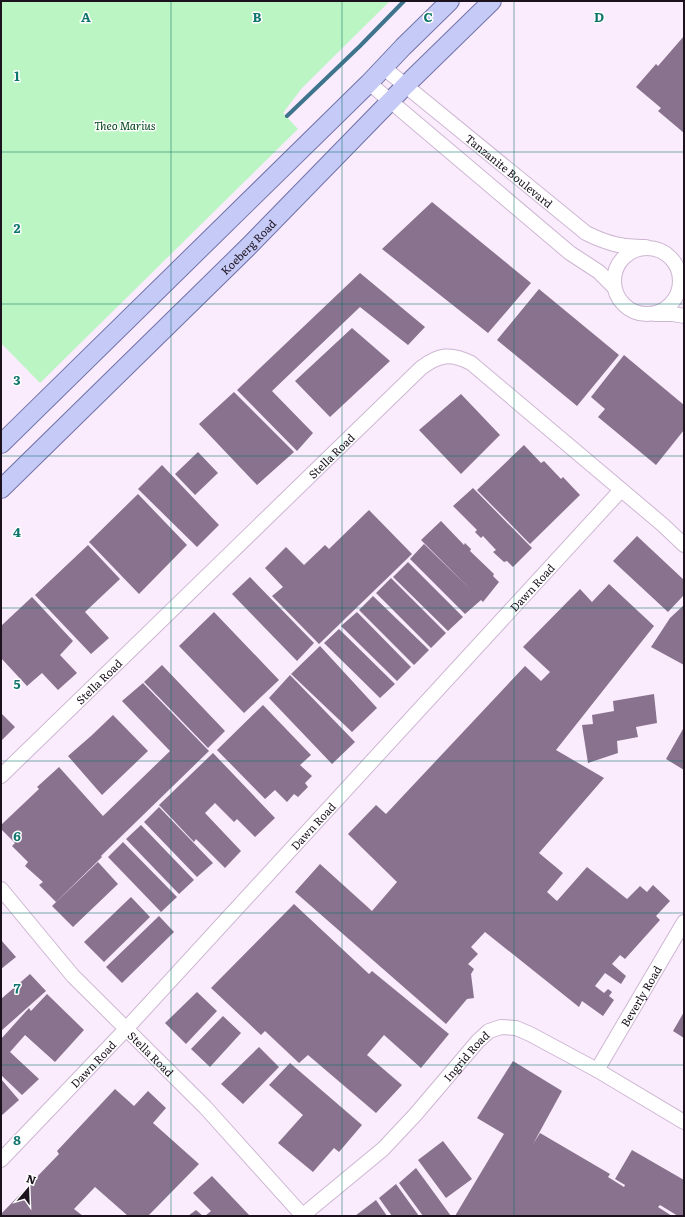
<svg xmlns="http://www.w3.org/2000/svg" width="685" height="1217" font-family="Literata,serif">
	<rect width="100%" height="100%" fill="#faebfd"/>
	<!-- green -->
	<path fill="#bbf5c3" d="M1,1h389l-88,87 -19,25 15,16 -258,254 -39,-40z"/>
	<g fill="none" stroke-linecap="round" stroke-linejoin="round">
		<!-- stream -->
		<path stroke="#3f748d" stroke-width="4" d="M287,116l73,-70 44,-45"/>
	</g>
	<!-- building -->
	<path fill="#88728d" d="M684,36v97l-26,-22 3,-3 -25,-21 20,-23 2,2z
		M432,202l99,81 -43,50 -106,-84z
		M360,273l65,54 -17,18 -48,-38 -88,84 41,42 -16,18 -60,-61z
		M539,289l80,66 -42,51 -80,-66z
		M352,328l38,33 -60,56 -35,-36z
		M624,355l60,50v25l-28,35 -58,-48 7,-8 -14,-12z
		M234,392l60,60 -37,33 -58,-61z
		M461,394l39,41 -39,39 -42,-44z
		M524,445l17,18 3,-2 17,18 2,-2 17,18 -50,49 -53,-54z
		M198,452l20,21 -23,22 -20,-21z
		M162,465l57,60 -22,22 -59,-58z
		M473,488l59,60 -19,19 -6,-6 -3,1 -11,-10 3,-2 -13,-14 -2,2 -6,-6 2,-2 -24,-24z
		M138,494l49,51 -48,49 -50,-52z
		M369,510l43,44 -93,90 -47,-48 11,-9 -18,-19 21,-21 18,18 21,-20 4,4z
		M441,521l23,24 1,-2 6,6 -1,2 24,23 -1,2 6,6 -16,20 -2,-2 -16,14 -55,-55 14,-15 46,45 -49,-49z
		M637,536l47,44v15l-16,17 -55,-51z
		M88,545l32,34 -35,33 24,26 -18,16 -56,-59z
		M408,562l55,55 -15,14 -55,-54z
		M250,577l64,66 -17,18 -65,-67z
		M391,578l55,55 -15,15 -55,-55z
		M609,584l45,42 -98,124 48,28 -65,75 24,20 -16,19 10,9 30,-34 40,32 13,-13 7,6 6,-7 17,16 -14,15 4,4 -35,39 -5,-4 -8,9 14,12 -5,8 -16,-11 -10,13 9,7 4,-4 4,3 -3,4 5,4 -11,16 -21,-15 -3,6 -94,-75 -14,15 7,7 -10,10 6,5 -3,5 3,24 -7,1 -21,25 -151,-132 25,-28 52,47 25,-29 -49,-48 28,-29 10,9 139,-148 16,15 9,-9 -27,-25 57,-58 12,13z
		M373,596l56,54 -15,15 -55,-55z
		M32,597l41,44 -13,14 17,18 -19,17 -16,-17 -15,13 -26,-28v-32z
		M684,605v60l-33,-18 19,-29z
		M214,612l65,68 -35,33 -65,-67z
		M357,612l54,55 -14,14 -56,-55z
		M339,629l56,55 -15,14 -56,-55z
		M320,646l57,62 -25,24 -61,-58z
		M162,665l63,66 -17,17 -64,-66z
		M290,675l65,67 -23,22 -63,-66z
		M143,683l66,68 -108,105 1,1 -46,45 -17,-17 4,-3 -18,-16 3,-4 -16,-16 3,-3 -14,-14v-4l38,-36 -2,-2 22,-20 44,49 67,-65 -48,-50z
		M654,694l3,29 -21,4 2,10 -21,4 1,12 -30,10 -6,-38 11,-1 -1,-9 22,-4 -1,-10z
		M263,705l48,50 -11,10 12,11 -7,7 3,4 -10,10 -4,-3 -7,8 -12,-12 -10,9 -48,-49z
		M1,713l14,14 -14,14z
		M113,715l35,36 -46,44 -34,-39 23,-20z
		M683,729h1v41l-18,-11z
		M213,753l62,65 -20,19 -18,-18 -3,3 -19,-19 -10,10 36,38 -16,17 -29,-29 -2,3 -35,-37z
		M159,807l54,56 -16,14 -53,-55z
		M141,825l53,55 -15,14 -53,-55z
		M123,842l54,55 -16,15 -53,-55z
		M98,862l20,22 -45,43 -21,-21z
		M131,897l19,20 -46,45 -20,-20z
		M294,904l75,70 3,-3 77,63 -28,34 -37,-33 -17,20 35,30 -26,28 -68,-58 -9,8 -34,-32 -4,4 -50,-47z
		M159,916l15,16 -52,51 -16,-16z
		M1,940l15,17 -15,12z
		M30,974l16,17 -45,40v-32z
		M197,992l20,19 -31,33 -21,-21z
		M47,994l37,36 -29,32 -30,-27 -15,17 29,27 -17,16 -21,-20v-36l28,-31 2,3z
		M684,1012v26l-11,-7z
		M223,1016l18,17 -31,34 -19,-18z
		M259,1047l20,20 -36,37 -22,-20z
		M513,1061l49,30 -29,53 7,-11 70,41 -2,3 16,10 1,-2 -10,-6 17,-29 52,30v36h-6l-18,-11 -2,2 14,9h-217l49,-82 -27,-16z
		M290,1063l72,62 -23,27 -5,-4 -21,24 -35,-29 25,-28 -34,-30z
		M1,1079l18,21 -18,16z
		M115,1089l19,17 14,-15 18,17 -13,15 46,41 -51,52h-20l-33,-29 -21,22 9,7h-82v-2l58,-60 -2,-3z
		M443,1141l29,38 -26,19 -28,-38z
		M416,1168l35,48h-28l-24,-33z
		M212,1176l38,40h-45l6,-5 -18,-18z
		M396,1184l23,32h-27l-13,-18z
		M376,1200l11,16h-32z
		M196,1210l7,6h-15z"/>
	<g fill="none" stroke-linecap="round" stroke-linejoin="round">
		<defs>
			<g id="minor">
				<path id="s1" d="M384,68l202,165c20,10 37,15 60,14"/>
				<path d="M369,83l201,170 29,19 15,15"/>
				<circle cx="647" cy="281" r="33"/>
				<path d="M655,314h18l11,2"/>
				<path id="s2" d="M1,776l420,-408c18,-14 30,-15 50,-5l192,162 21,20"/>
				<path id="s3" d="M1,889l72,87 132,131 98,109"/>
				<path id="s4" d="M597,1070l87,-148"/>
				<path id="s5" d="M1,1160l125,-131 495,-539"/>
				<path id="s6" d="M302,1216l81,-67 32,-34 63,-74 11,-10 12,-4 15,1 14,6 67,36 87,52"/>
			</g>
			<g id="major">
				<path d="M1,444l368,-361 34,-36 47,-46"/>
				<path id="s7" d="M1,489l247,-242 157,-161 87,-85"/>
			</g>
		</defs>
		<!-- minor casing -->
		<use href="#minor" stroke="#ceb6d3" stroke-width="16"/>
		<!-- major casing -->
		<use href="#major" stroke="#7173a7" stroke-width="20"/>
		<!-- minor -->
		<use href="#minor" stroke="#fff" stroke-width="14"/>
		<!-- major -->
		<use href="#major" stroke="#c6caf7" stroke-width="18"/>
	</g>
	<!-- grid -->
	<path fill="none" stroke="#0f766e" stroke-width="1" stroke-opacity="0.55" d="M171,1v1215M342,1v1215M514,1v1215M1,152h683M1,304h683M1,456h683M1,608h683M1,761h683M1,913h683M1,1065h683"/>
	<g text-anchor="middle" dominant-baseline="central" stroke-width="3" stroke-linejoin="round" paint-order="stroke">
		<!-- park labels -->
		<g font-size="11" font-style="italic" fill="#04461a" stroke="#fefefe">
			<text x="125" y="125">Theo Marius</text>
		</g>
		<!-- street labels -->
		<g font-size="11" fill="#1b121d" stroke="#fefefe">
			<text stroke="none"><textPath href="#s1" startOffset="162">Tanzanite Boulevard</textPath></text>
			<text stroke="none"><textPath href="#s7" startOffset="346">Koeberg Road</textPath></text>
			<text stroke="none"><textPath href="#s2" startOffset="460">Stella Road</textPath></text>
			<text stroke="none"><textPath href="#s5" startOffset="781">Dawn Road</textPath></text>
			<text stroke="none"><textPath href="#s2" startOffset="136">Stella Road</textPath></text>
			<text stroke="none"><textPath href="#s5" startOffset="457">Dawn Road</textPath></text>
			<text stroke="none"><textPath href="#s4" startOffset="86">Beverly Road</textPath></text>
			<text stroke="none"><textPath href="#s3" startOffset="223">Stella Road</textPath></text>
			<text stroke="none"><textPath href="#s6" startOffset="230">Ingrid Road</textPath></text>
			<text stroke="none"><textPath href="#s5" startOffset="133">Dawn Road</textPath></text>
		</g>
	</g>
	<g font-size="13" text-anchor="middle" font-weight="bold" fill="#0f766e" stroke="#fefefe" stroke-width="3" stroke-linejoin="round" paint-order="stroke">
		<text x="86" y="22">A</text>
		<text x="257" y="22">B</text>
		<text x="428" y="22">C</text>
		<text x="599" y="22">D</text>
		<text x="17" y="81">1</text>
		<text x="17" y="233">2</text>
		<text x="17" y="385">3</text>
		<text x="17" y="537">4</text>
		<text x="17" y="689">5</text>
		<text x="17" y="841">6</text>
		<text x="17" y="993">7</text>
		<text x="17" y="1145">8</text>
	</g>
	<!-- border -->
	<rect width="685" height="1217" fill="none" stroke="#1b121d" stroke-width="4"/>
	<!-- north arrow -->
	<g transform="translate(28 1189) rotate(19)" stroke="#fefefe" stroke-width="3" paint-order="stroke">
	<path d="M0-3L7 15L0 10L-7 15Z" fill="#1b121d"/>
	<text y="-6" font-size="11" font-weight="bold" text-anchor="middle" fill="#1b121d">N</text>
	</g>
</svg>
